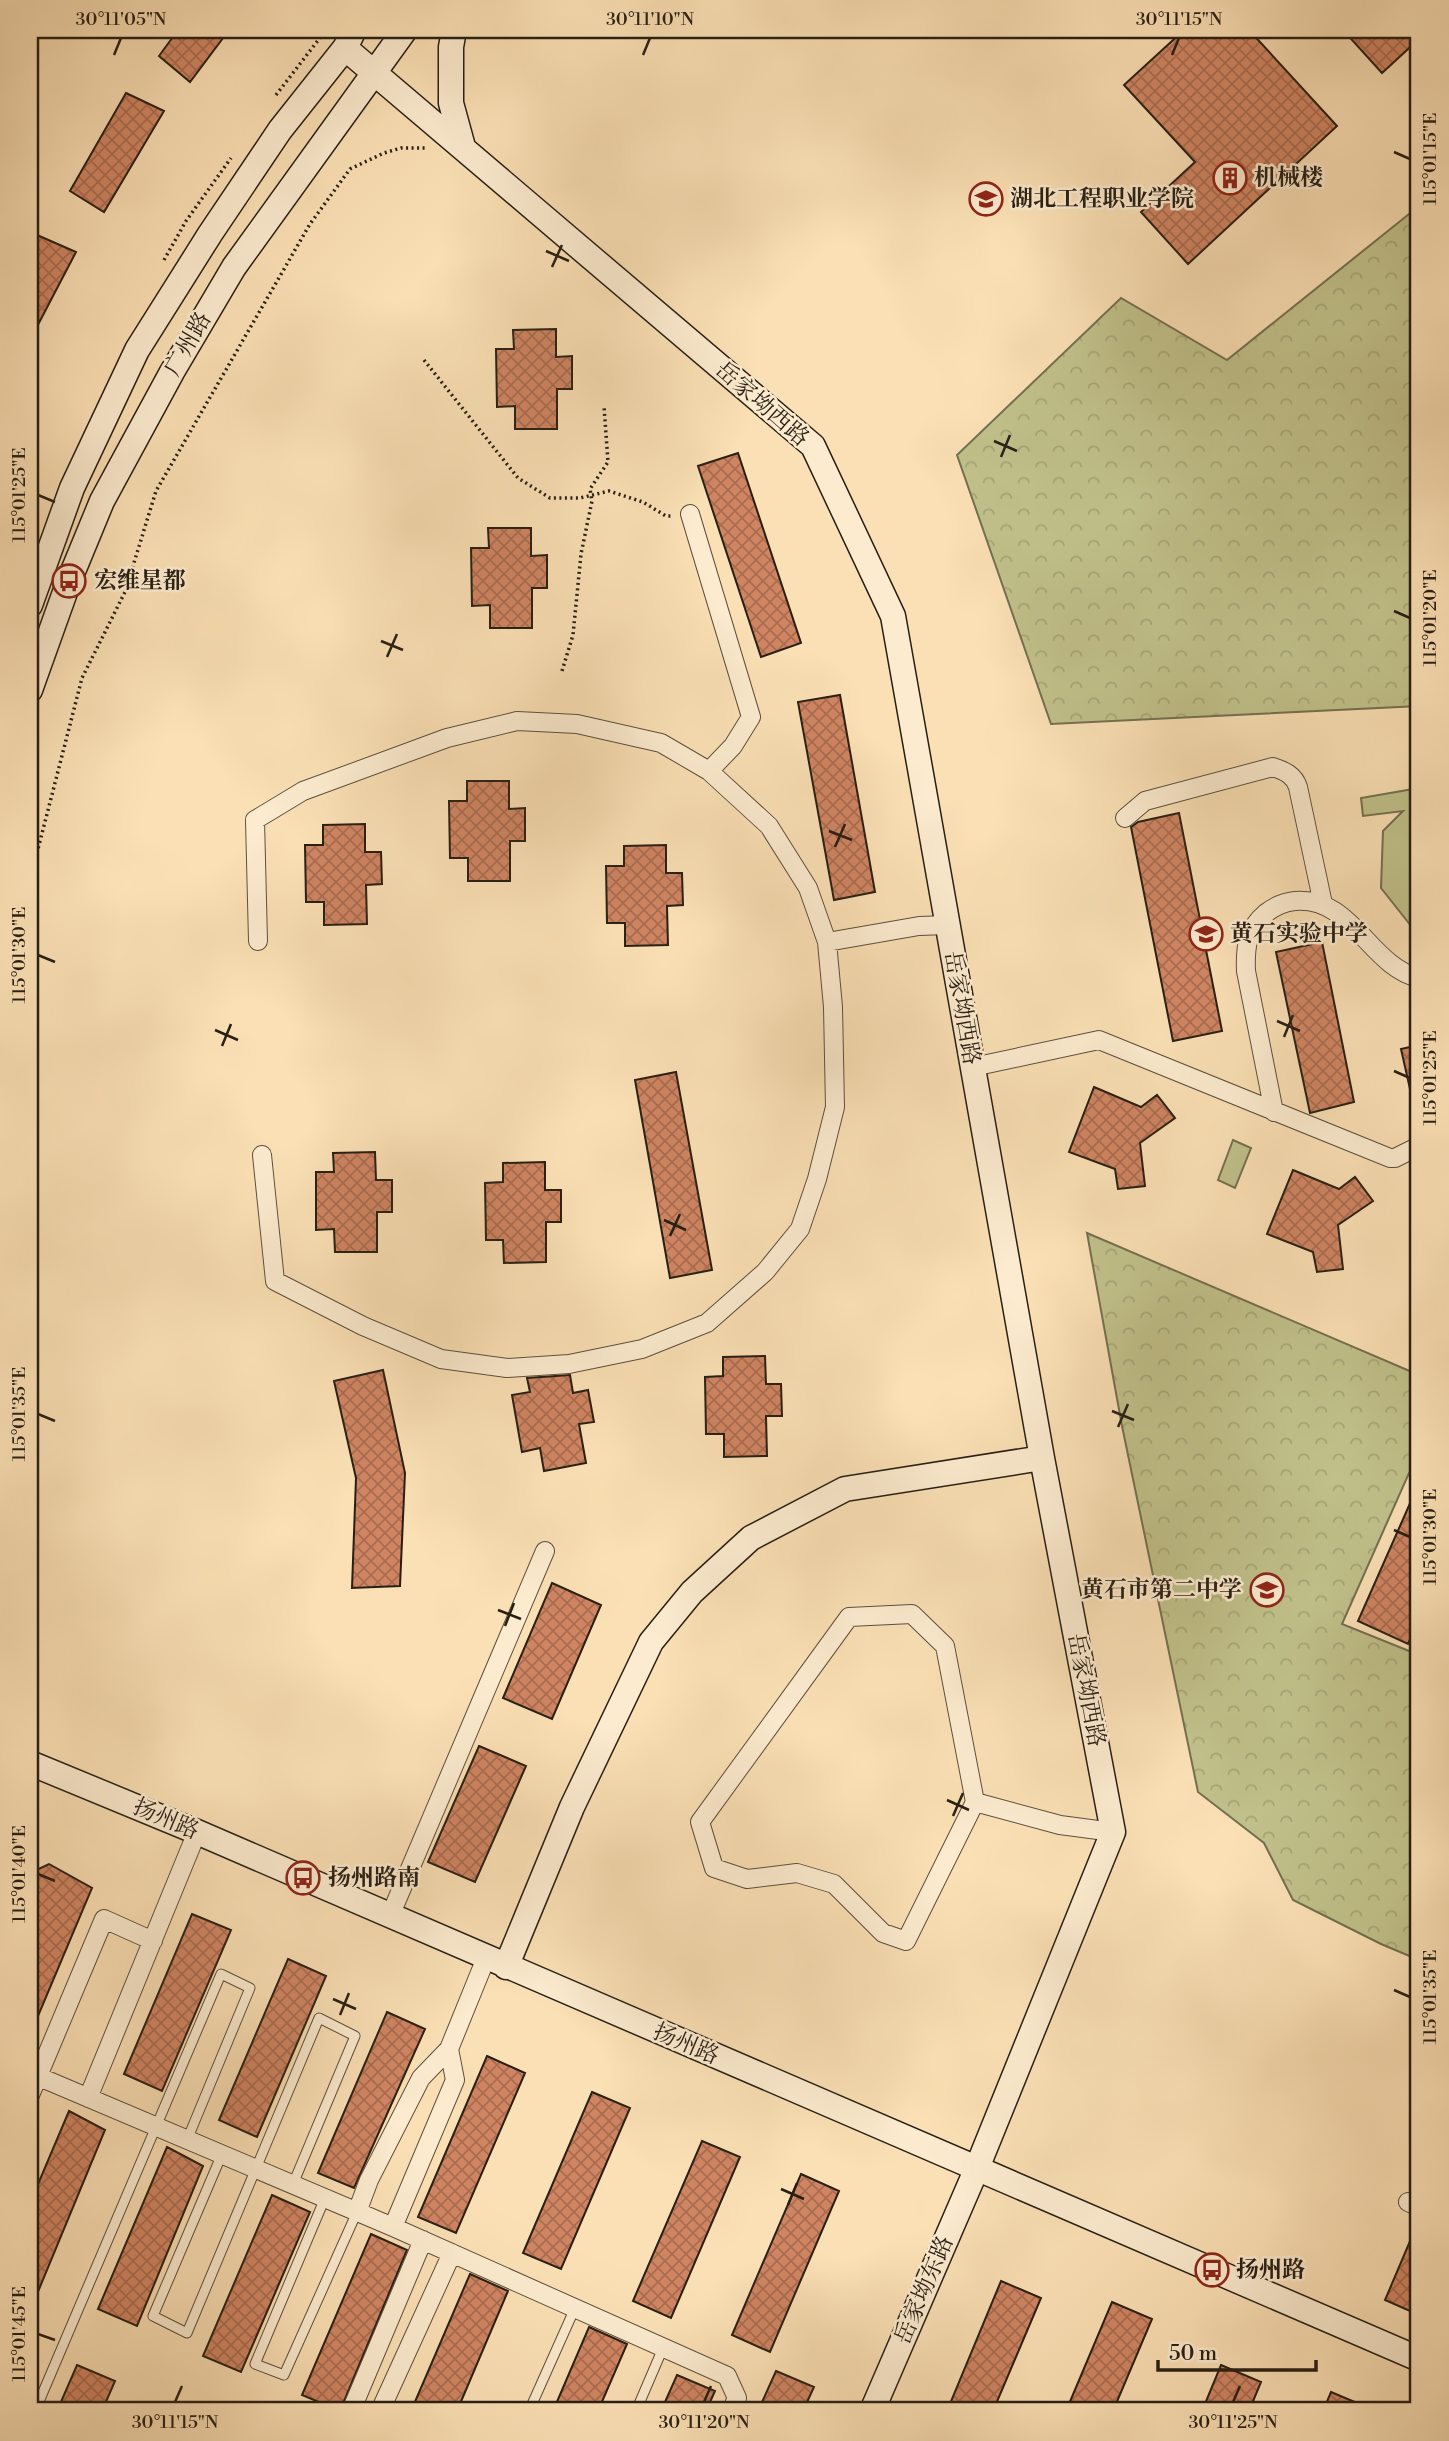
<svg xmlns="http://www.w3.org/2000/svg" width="1449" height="2441" font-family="'Libre Bodoni','Noto Serif SC',serif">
	<defs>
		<pattern id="forest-crowns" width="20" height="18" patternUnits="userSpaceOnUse" patternTransform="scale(1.75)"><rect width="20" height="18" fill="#c1c18b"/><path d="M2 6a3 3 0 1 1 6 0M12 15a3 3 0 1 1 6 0" fill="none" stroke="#a6a577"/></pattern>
		<pattern id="building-cross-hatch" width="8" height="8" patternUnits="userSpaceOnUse" patternTransform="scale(1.75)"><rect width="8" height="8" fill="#d08562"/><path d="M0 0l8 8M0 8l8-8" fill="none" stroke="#a96c50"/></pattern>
	</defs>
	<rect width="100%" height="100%" fill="#fbe0b5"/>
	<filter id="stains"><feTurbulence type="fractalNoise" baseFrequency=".00286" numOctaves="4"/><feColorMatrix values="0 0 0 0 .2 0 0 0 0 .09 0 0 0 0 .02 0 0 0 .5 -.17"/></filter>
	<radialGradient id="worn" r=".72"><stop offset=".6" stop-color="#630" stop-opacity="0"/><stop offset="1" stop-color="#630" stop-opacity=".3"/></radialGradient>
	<!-- forest -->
	<path fill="url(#forest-crowns)" stroke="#747050" stroke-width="2" d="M1419,206v500l-368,18 -94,-269 164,-157 106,62z
		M1087,1233l332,142v86l-10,12 -67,151 77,31v305l-38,-16 -88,-44 -29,-57 -66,-51 -76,-366z"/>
	<!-- garden -->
	<path fill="#c1c18b" stroke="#747050" stroke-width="2" d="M1419,788v148l-38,-48 2,-57 20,-20 -40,5 -2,-18z
		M1233,1140l18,8 -16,40 -17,-8z"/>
	<!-- building -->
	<path fill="url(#building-cross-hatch)" stroke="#281f14" stroke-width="2" d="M178,30h51l-39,52 -31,-26z
		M1184,30h65l88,96 -149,138 -47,-52 54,-50 -71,-77z
		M1343,30h76v9l-37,34z
		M126,93l38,18 -60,101 -34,-21z
		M37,235l39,17 -46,88v-91z
		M556,329v28l16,-1v33h-15v40h-42v-23l-18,1 -1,-58h18l-1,-19z
		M738,453l63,190 -40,14 -63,-191z
		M488,528h43v28l16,-1v33h-15v40h-42v-23l-18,1 -1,-58h18z
		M840,695l35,197 -41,8 -36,-198z
		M467,781h42v28l16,-1v33h-15v40h-42v-23h-18l-1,-57h18z
		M1179,813l43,218 -49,10 -42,-214 7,-5z
		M365,824v28h16l1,32 -16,1 1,39 -43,1v-23h-18l-1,-57h18v-20z
		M666,845v28h16l1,32 -16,1 1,39 -43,1v-23h-18l-1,-57h18v-20z
		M1322,942l32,160 -44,11 -34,-161z
		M1419,1045v52l-7,1 -11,-49z
		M676,1072l36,198 -42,8 -35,-198z
		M1094,1087l47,20 16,-12 18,23 -35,25 5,43 -27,3 -3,-20 -46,-17z
		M375,1152l1,28h16v32h-15v40h-42l-1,-23 -18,1v-58h18l-1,-19z
		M545,1162v28h16v32h-15v40l-42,1 -1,-23h-17l-1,-57 18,-1v-19z
		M1293,1170l46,19 16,-12 18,24 -35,24 5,44 -26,3 -4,-20 -46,-18z
		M765,1356l1,28h15l1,32h-16l1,40 -43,1v-23h-18l-1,-57 18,-1v-19z
		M383,1370l22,103 -5,113 -48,2 4,-110 -22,-97z
		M570,1375l3,18 15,-3 6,32 -15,2 7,39 -42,8 -4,-23 -18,4 -10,-57 18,-3 -3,-14z
		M1419,1483v135l-11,26 -50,-23z
		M552,1583l49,22 -49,114 -49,-21z
		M479,1746l47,20 -51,116 -47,-20z
		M49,1864l43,24 -62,147v-162z
		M192,1914l39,16 -69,161 -38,-17z
		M288,1959l38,17 -69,161 -38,-17z
		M387,2012l38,17 -71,159 -36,-15z
		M487,2056l38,17 -69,160 -38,-16z
		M592,2092l38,16 -69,161 -38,-16z
		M69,2111l36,19 -75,181v-108z
		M702,2141l38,16 -69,161 -38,-17z
		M167,2147l36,19 -66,160 -39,-17z
		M801,2174l38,17 -69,161 -38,-17z
		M272,2195l38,17 -69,160 -38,-16z
		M1419,2220v95l-34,-15z
		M371,2234l36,16 -67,161 -38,-16z
		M470,2274l38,17 -51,120h-46z
		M1001,2281l40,17 -48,113h-46z
		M1112,2302l40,17 -39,92h-47z
		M589,2327l38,17 -29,67h-45z
		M77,2365l38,16 -13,30h-45z
		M1221,2365l40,17 -12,29h-47z
		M776,2371l38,16 -11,24h-45z
		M677,2375l38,16 -9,20h-45z
		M1331,2392l45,19h-53z"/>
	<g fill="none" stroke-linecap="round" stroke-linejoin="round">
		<defs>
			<path id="lane" d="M222,2154l-69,162 34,17 132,-315 36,18 -62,148
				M325,2198l-70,166 29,11 73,-163
				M35,2411l186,-437 29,14 -63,152
				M529,2411l46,-103
				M636,2411l27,-63"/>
			<path id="street" d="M690,514l61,203 -18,29 -24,25
				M1125,818l20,-17 128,-34c12,4 21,8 25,20l25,117
				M258,941l-3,-121 48,-29 144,-53 70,-17 60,3 84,19 48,28 60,55 39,62 19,54
				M973,1067l126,-27 291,118h5l24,-12
				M1274,1112l-28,-141c-1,-24 1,-42 20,-58 9,-7 18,-11 29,-12 57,-5 75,66 124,77
				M262,1155l13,126 88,45 78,33 66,9 62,-4 73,-15 65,-26 58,-51 35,-43 17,-50 18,-72 -2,-100 -6,-65 92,-16 28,-1
				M975,1802l-69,139 -23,-8 -49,-49 -37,-11 -50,6 -33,-11 -14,-46 149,-205 63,-3 33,32 30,156 85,23 53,7
				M390,1916l155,-365
				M37,2076l356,151 334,149 10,22 -6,13
				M30,2095l74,-176 49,22
				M88,2098l109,-266
				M1408,2202l11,5
				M357,2212l12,-32 52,-102 28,-29 37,-91
				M393,2227l62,-147 -6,-31
				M351,2411l72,-171
				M380,2411l72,-158"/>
			<path id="secondary" d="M454,30l-3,17v56l12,44
				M345,48l468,398 80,170 149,842 71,374 -136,336 -105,243
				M30,605l42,-117 65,-138 73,-116 70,-104 65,-82 9,-18
				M30,690l39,-109 33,-80 70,-129 62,-105 171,-237
				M30,1763l167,69 1222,527
				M506,1967l66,-160 79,-165 41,-50 59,-54 94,-49 197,-31"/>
		</defs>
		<!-- lane casing -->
		<use href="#lane" stroke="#5d4f3c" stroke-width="11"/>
		<!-- street casing -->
		<use href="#street" stroke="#5d4f3c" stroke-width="20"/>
		<!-- secondary casing -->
		<use href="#secondary" stroke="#281f14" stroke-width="27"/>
		<!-- path -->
		<path stroke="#281f14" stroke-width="3.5" stroke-dasharray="2 3.5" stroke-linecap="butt" d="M276,95l50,-65
			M164,260l22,-39 45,-63
			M424,360l94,118 32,20h30l29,-7 34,11 23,14h5
			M562,671l11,-36 8,-81 11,-53 -2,-12 18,-27 -4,-56
			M30,880l52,-202 43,-86 31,-101 154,-267 40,-55 34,-16 17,-5h27"/>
		<!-- lane -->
		<use href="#lane" stroke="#fcebcf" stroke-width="9"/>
		<!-- street -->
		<use href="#street" stroke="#fcebcf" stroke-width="18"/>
		<!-- secondary -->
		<use href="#secondary" stroke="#fcebcf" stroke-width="24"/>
	</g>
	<!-- ticks -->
	<path fill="none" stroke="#281f14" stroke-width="2.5" d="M114,55l7,-17M643,55l7,-17M1172,55l7,-17M1394,152l16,7M546,251l23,10M552,267l10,-22M994,441l23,10M1001,457l9,-22M38,495l17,7M1394,611l16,7M381,641l22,9M387,657l10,-23M829,831l23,9M835,847l10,-23M38,955l17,7M1277,1021l23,10M215,1030l23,10M1284,1037l9,-22M222,1046l9,-22M1394,1071l16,7M664,1220l22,10M670,1236l10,-22M1112,1411l22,9M38,1414l17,7M1118,1427l10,-23M1394,1530l16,7M498,1610l23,9M505,1626l9,-23M947,1800l22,10M953,1816l10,-23M38,1874l17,7M1394,1990l16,7M333,1999l23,10M340,2015l9,-22M781,2189l23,10M788,2205l9,-22M38,2334l17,6M175,2402l7,-16M704,2402l7,-16M1233,2402l7,-16"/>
	<!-- icons -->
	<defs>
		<symbol id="building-ring" viewBox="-11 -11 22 22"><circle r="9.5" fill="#fcebcf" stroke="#8f2418" stroke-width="1.5"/><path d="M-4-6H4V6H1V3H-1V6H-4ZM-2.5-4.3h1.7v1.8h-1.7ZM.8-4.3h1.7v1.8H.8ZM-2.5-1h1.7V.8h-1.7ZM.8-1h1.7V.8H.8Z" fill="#8f2418"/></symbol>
		<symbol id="university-ring" viewBox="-11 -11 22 22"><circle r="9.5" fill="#fcebcf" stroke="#8f2418" stroke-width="1.5"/><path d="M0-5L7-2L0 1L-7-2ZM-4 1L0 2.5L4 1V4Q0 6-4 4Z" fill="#8f2418"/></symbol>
		<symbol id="bus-ring" viewBox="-11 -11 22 22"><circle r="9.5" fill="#fcebcf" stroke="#8f2418" stroke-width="1.5"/><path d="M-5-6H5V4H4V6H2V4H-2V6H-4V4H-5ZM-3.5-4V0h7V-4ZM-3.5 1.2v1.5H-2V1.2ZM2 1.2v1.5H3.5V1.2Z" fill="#8f2418"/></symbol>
		<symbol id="school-ring" viewBox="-11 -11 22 22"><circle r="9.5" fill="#fcebcf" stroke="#8f2418" stroke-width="1.5"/><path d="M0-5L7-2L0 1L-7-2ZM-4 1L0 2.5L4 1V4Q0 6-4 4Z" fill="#8f2418"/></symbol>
	</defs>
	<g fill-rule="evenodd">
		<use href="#building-ring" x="1211" y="159" width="38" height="38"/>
		<use href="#university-ring" x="967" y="180" width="38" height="38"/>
		<use href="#bus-ring" x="50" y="562" width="38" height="38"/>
		<use href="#school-ring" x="1187" y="915" width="38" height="38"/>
		<use href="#school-ring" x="1248" y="1571" width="38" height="38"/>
		<use href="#bus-ring" x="284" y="1859" width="38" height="38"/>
		<use href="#bus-ring" x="1193" y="2251" width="38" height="38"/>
	</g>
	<g text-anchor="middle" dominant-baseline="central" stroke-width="5" stroke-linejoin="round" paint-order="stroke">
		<!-- poi labels -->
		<g font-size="23" font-weight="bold" fill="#281f14" stroke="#fcebcf" text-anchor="start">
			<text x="1254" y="178">机械楼</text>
			<text x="1010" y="199">湖北工程职业学院</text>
			<text x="94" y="581">宏维星都</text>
			<text x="1230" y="934">黄石实验中学</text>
			<text x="1242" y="1590" text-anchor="end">黄石市第二中学</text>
			<text x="328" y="1878">扬州路南</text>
			<text x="1236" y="2270">扬州路</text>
		</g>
		<!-- street labels -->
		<g font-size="23" fill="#281f14" stroke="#fcebcf">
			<text transform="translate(188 344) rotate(-60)">广州路</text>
			<text transform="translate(762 404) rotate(41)">岳家坳西路</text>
			<text transform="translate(962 1008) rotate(80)">岳家坳西路</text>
			<text transform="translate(1086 1690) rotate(79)">岳家坳西路</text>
			<text transform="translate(166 1819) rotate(23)">扬州路</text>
			<text transform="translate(686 2044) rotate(23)">扬州路</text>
			<text transform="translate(924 2290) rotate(-67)">岳家坳东路</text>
		</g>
	</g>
	<!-- margin -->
	<rect width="1449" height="2441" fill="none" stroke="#fbe0b5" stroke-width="77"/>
	<!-- scale -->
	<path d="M1158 2360v10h158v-10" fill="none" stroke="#281f14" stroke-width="3.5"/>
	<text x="1169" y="2360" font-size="21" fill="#281f14" stroke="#fcebcf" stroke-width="5" paint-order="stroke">50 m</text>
	<rect x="38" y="38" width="1372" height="2364" fill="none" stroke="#281f14" stroke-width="2.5"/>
	<g font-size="18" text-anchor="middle" fill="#281f14">
		<text x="121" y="25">30°11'05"N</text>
		<text x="650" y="25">30°11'10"N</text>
		<text x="1179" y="25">30°11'15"N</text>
		<text transform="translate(1430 159) rotate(-90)" y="6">115°01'15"E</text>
		<text transform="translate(19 495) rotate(-90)" y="6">115°01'25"E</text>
		<text transform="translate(1430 618) rotate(-90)" y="6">115°01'20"E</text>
		<text transform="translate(19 955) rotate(-90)" y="6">115°01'30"E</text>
		<text transform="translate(1430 1078) rotate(-90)" y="6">115°01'25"E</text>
		<text transform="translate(19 1414) rotate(-90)" y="6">115°01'35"E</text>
		<text transform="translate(1430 1537) rotate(-90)" y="6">115°01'30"E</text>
		<text transform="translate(19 1874) rotate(-90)" y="6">115°01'40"E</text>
		<text transform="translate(1430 1997) rotate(-90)" y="6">115°01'35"E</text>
		<text transform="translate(19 2334) rotate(-90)" y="6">115°01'45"E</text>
		<text x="175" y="2428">30°11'15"N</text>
		<text x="704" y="2428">30°11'20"N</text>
		<text x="1233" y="2428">30°11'25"N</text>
	</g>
	<rect width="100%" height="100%" filter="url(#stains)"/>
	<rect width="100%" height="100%" fill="url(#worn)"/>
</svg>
